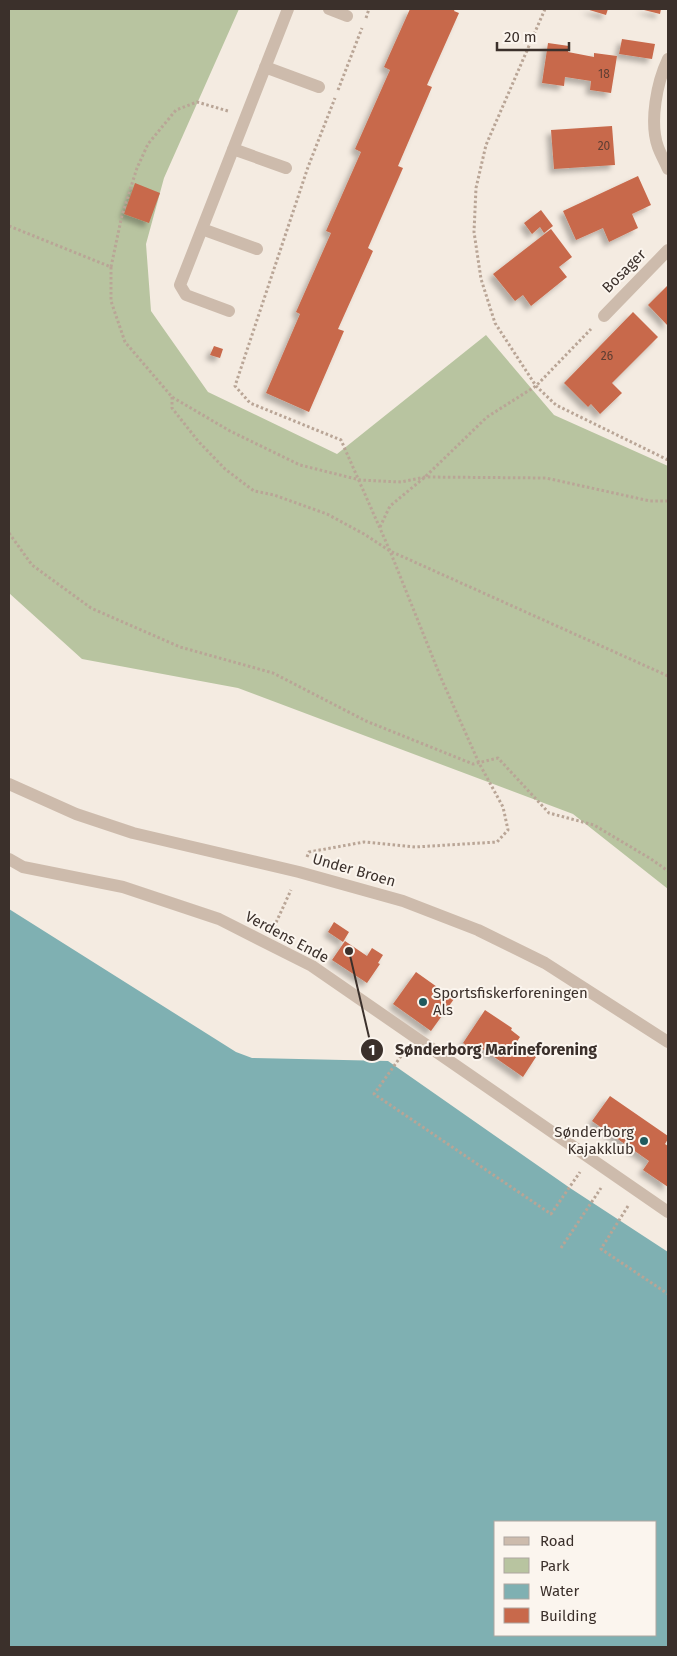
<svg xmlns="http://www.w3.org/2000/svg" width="677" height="1656" font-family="'Fira Sans',sans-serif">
	<defs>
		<filter id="shadow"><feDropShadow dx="-4.5" dy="4.5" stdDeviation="2.5" flood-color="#0004"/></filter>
	</defs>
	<rect width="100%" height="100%" fill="#f4ebe1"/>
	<!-- green -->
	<path fill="#b8c4a0" d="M9,9h230l-75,169 -18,66 5,67 57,81 129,62 149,-119 68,80 114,51v423l-95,-75 -335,-126 -156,-29 -73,-66z"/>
	<!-- water -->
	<path fill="#7fb0b2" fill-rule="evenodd" d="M9,909l227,143 16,6 136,3 182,127 98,64v395h-659zM496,1522h160v113h-160z"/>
	<!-- building -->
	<path fill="#c8694b" filter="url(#shadow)" d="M410,9h45l-1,2 5,2 -32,72 5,2 -34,79 5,2 -35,80 5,3 -35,78 6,2 -35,81 -43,-19 34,-79 -4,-2 35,-79 -5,-2 35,-79 -6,-3 35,-79 -6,-3z
		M586,9h22l-2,6z
		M640,9h21l-1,5z
		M622,39l33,5 -3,15 -33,-5z
		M548,43l21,3 -1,6 26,5v-4l23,3 -6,37 -21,-3 1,-9 -26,-4 -1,9 -22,-3z
		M612,126l3,39 -61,4 -3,-39z
		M638,176l13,29 -19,9 6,14 -29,14 -6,-14 -27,12 -13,-29z
		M135,183l25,10 -11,30 -25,-9z
		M541,210l12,16 -9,7 -4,-6 -8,7 -8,-11z
		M551,229l21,28 -13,10 8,10 -36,29 -8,-11 -8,6 -22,-27z
		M668,285v41l-20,-21z
		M633,312l25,25 -46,46 10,10 -22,21 -9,-10 -3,3 -24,-24z
		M214,346l9,3 -3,9 -10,-3z
		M334,922l15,10 -6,10 -15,-10z
		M345,941l22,15 5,-8 11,7 -5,8 2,1 -13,19 -35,-23z
		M416,972l38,27 -23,32 -38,-27z
		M485,1010l27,18 -1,2 9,7 -4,6 20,14 -13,20 -46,-32 -3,5 -11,-7z
		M610,1096l58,40v3l-3,5 3,2v41l-25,-17 6,-9 -57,-40z"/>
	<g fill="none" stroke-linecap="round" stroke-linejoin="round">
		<!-- path -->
		<path stroke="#b9a596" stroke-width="3" stroke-dasharray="2.5 2.5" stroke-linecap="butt" d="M545,9l-59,136 -10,43 -2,44 7,47 14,44 41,63 20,19 112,55
			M366,18l3,-9
			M338,90l24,-62
			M9,226l102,41 11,-52 15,-47 11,-24 28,-34 21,-8 31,9
			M111,267v34l14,41 47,55 58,34 70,34 60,15 41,2 24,-5 121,1 104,23h18
			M172,397v11l26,33 27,28 29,22 20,4 53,19 37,20 26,17 278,125
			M380,527l10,-21 35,-29 62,-60 49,-31 55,-57
			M9,533l23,32 59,43 89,39 93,26 93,48 107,43 25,-6 51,55 45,12 57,34 17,12
			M307,857l2,-5 55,-10 51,5 82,-5 11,-12 -5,-23 -24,-44 -38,-85 -51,-127 -49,-111 -91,-37 -15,-17 73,-219 27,-69
			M274,927l17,-37
			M404,1052l-30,42 177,120 29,-42
			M628,1206l-27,43 67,45
			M561,1248l40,-60"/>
		<!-- minor -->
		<path stroke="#cdbbac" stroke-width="12" d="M329,9l18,7
			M668,59c-11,23 -19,63 -10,88 3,8 7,15 10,22
			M265,67l54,20
			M233,149l53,19
			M202,229l55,20
			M229,311l-43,-16 -6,-10 108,-276
			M604,316l64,-66
			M9,784l67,30 57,19 166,39 104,29 75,29 67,33 123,79
			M9,859l14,8 100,20 96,32 93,47 356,246"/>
	</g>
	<!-- markers -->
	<g fill="#1f5a5e" stroke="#fbf5ee" stroke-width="2">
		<circle cx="423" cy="1002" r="5"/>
		<circle cx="644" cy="1141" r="5"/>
	</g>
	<g text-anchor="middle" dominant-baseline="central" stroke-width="4" stroke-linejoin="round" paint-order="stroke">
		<!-- number labels -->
		<g font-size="12" fill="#5e3e33">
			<text x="604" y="74">18</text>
			<text x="604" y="146">20</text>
			<text x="607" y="356">26</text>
		</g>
		<!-- street labels -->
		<g font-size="15" fill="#3b302b" stroke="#fbf5ee">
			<text transform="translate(624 271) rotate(-45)">Bosager</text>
			<text transform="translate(354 870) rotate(16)">Under Broen</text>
			<text transform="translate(287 937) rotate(28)">Verdens Ende</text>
		</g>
		<!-- poi labels -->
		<g font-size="15" fill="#3b302b" stroke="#fbf5ee" text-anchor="start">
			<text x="433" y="993">Sportsfiskerforeningen<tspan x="433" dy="17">Als</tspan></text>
			<text x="634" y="1132" text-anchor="end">Sønderborg<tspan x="634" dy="17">Kajakklub</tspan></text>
		</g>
	</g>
	<!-- callouts -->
	<path fill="none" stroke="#3b302b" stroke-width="2" d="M349 951L372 1050"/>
	<g fill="#3b302b" stroke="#fbf5ee" stroke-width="2">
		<circle cx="349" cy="951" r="5"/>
		<circle cx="372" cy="1050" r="12"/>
	</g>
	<g font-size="15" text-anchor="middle" font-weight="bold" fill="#fff">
		<text x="372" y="1055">1</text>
	</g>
	<g font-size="16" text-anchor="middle" font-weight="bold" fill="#3b302b" stroke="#fbf5ee" stroke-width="4" stroke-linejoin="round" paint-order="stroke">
		<text x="496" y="1055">Sønderborg Marineforening</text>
	</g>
	<!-- border -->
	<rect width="677" height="1656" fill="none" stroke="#3b302b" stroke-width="20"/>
	<!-- legend -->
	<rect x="494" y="1521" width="162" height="115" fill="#fbf5ee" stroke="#aea6a0"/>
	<rect x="504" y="1537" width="25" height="8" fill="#cdbbac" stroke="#aea6a0"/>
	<text x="540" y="1546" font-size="15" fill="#3b302b">Road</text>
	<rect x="504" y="1558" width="25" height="15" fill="#b8c4a0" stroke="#aea6a0"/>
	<text x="540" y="1571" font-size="15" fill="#3b302b">Park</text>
	<rect x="504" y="1584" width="25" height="15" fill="#7fb0b2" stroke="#aea6a0"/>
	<text x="540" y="1596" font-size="15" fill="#3b302b">Water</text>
	<rect x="504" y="1608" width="25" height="15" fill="#c8694b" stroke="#aea6a0"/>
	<text x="540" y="1621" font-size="15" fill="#3b302b">Building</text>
	<!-- scale -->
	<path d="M497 42v8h72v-8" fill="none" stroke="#3b302b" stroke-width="2.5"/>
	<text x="504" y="42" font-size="15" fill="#3b302b" stroke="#fbf5ee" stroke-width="4" paint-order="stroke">20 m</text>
</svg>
